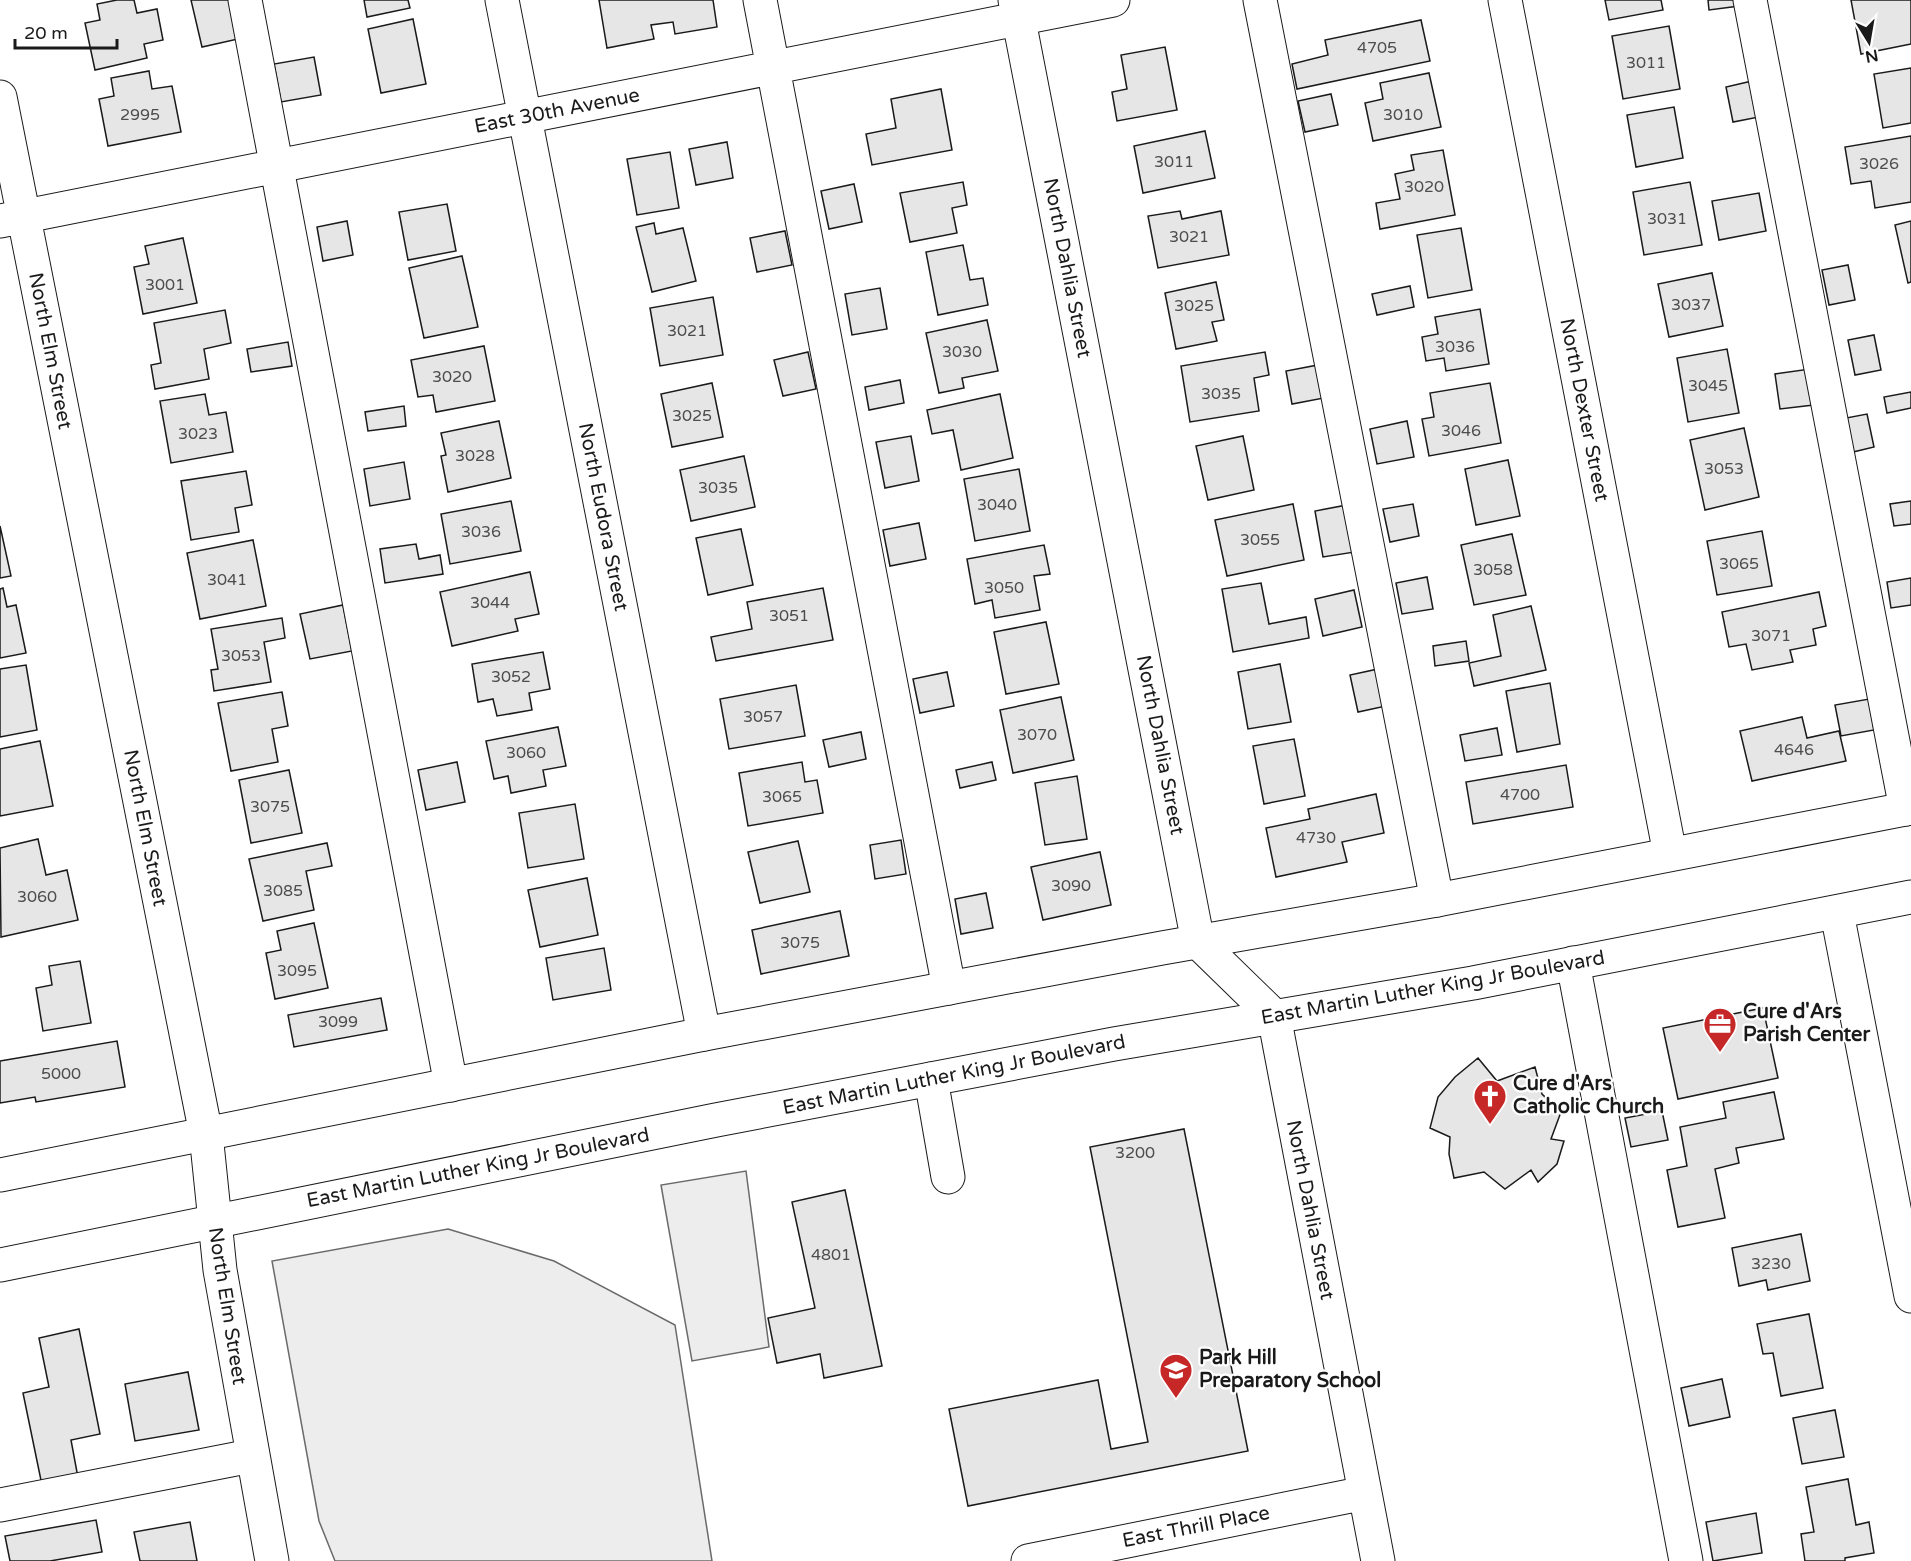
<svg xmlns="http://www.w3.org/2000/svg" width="1911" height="1561" font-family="'Varela Round',sans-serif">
	<rect width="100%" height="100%" fill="#fff"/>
	<!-- built -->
	<path fill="#ededed" stroke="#6a6a6a" stroke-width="1.5" d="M746,1171l23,176 -77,14 -31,-176z
		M448,1229l106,32 121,64 37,236h-377l-16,-40 -47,-260z"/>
	<!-- building -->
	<path fill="#e6e6e6" stroke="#1a1a1a" stroke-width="1.5" d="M117,0h17l3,13 20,-4 6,31 -19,4 3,14 -52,12 -10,-47 15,-3 -3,-16z
		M191,0h39l8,39 -36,8z
		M364,0h44l2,8 -43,9z
		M599,0h114l4,27 -42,7 -2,-12 -22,3 3,14 -47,9z
		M1605,0h56l2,10 -54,10z
		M1708,0h38l1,5 -38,5z
		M1851,0h60v44l-50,10z
		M413,19l13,65 -45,9 -13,-64z
		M1421,20l9,41 -133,28 -5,-25 36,-9 -3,-15z
		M1669,26l11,63 -57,10 -11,-63z
		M1165,47l12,63 -60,11 -5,-29 15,-3 -6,-34z
		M314,57l7,38 -40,7 -7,-38z
		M1911,68v55l-28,5 -9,-54z
		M149,71l3,18 20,-3 9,46 -73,14 -9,-47 15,-3 -3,-18z
		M1429,73l12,54 -68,14 -8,-38 18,-4 -3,-16z
		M1752,81l7,36 -26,5 -7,-35z
		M941,89l11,61 -80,15 -6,-31 30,-6 -5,-29z
		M1331,94l7,31 -33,7 -7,-31z
		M1674,107l9,51 -47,9 -9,-52z
		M1205,131l10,47 -72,15 -9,-47z
		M1911,136v66l-36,6 -4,-27 -20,3 -6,-37z
		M727,142l6,36 -37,7 -7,-36z
		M1443,150l12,65 -75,14 -4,-26 24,-4 -5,-25 19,-4 -3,-15z
		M670,152l9,56 -42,7 -10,-56z
		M963,182l4,23 -15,3 5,25 -47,9 -10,-49z
		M1690,182l12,63 -58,10 -11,-63z
		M854,184l8,38 -33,7 -8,-38z
		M1759,193l7,38 -47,9 -7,-39z
		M447,204l9,47 -48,9 -9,-48z
		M1180,211l2,8 39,-8 8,44 -71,13 -10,-52z
		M347,221l6,34 -30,6 -6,-34z
		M1911,221v61l-3,1 -13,-58z
		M654,223l2,11 27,-6 13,53 -44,11 -16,-65z
		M1461,228l11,62 -44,8 -11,-63z
		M785,231l7,34 -35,7 -7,-34z
		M183,238l14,65 -54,11 -9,-47 15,-3 -4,-18z
		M963,245l7,35 13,-2 5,27 -50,10 -12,-63z
		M462,256l16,71 -54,11 -15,-70z
		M1848,265l7,35 -26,5 -7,-35z
		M1712,273l11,53 -54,11 -11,-53z
		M1216,282l8,38 -12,2 5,19 -41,8 -11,-56z
		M1410,286l4,21 -37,8 -5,-21z
		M880,288l7,41 -35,6 -7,-41z
		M713,297l10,58 -63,11 -10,-58z
		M1480,309l9,55 -43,7 -2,-13 -18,3 -4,-24 16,-3 -3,-17z
		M225,310l6,33 -27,6 5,30 -54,10 -4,-24 10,-2 -7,-40z
		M987,320l11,51 -36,7 2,10 -25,5 -13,-60z
		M1874,335l7,35 -26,5 -7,-35z
		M288,342l4,24 -41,6 -4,-23z
		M484,346l11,55 -59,11 -3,-17 -15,2 -7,-37z
		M1727,349l12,64 -51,9 -11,-64z
		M808,352l8,37 -33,7 -9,-36z
		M1265,352l4,23 -15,3 5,33 -69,11 -9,-56z
		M1318,365l6,33 -32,6 -6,-33z
		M1817,368l5,36 -42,5 -5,-35z
		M900,380l4,23 -35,7 -4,-23z
		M712,383l11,54 -51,10 -11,-53z
		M1490,383l11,60 -72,13 -7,-37 12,-2 -4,-24z
		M1911,392v16l-24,5 -3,-16z
		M205,394l4,21 17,-3 7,40 -62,11 -11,-62z
		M1000,394l13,64 -52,12 -8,-40 -21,4 -5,-24z
		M404,406l2,20 -38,5 -3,-19z
		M1867,414l7,33 -21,5 -7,-34z
		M499,421l12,57 -63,14 -7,-36 5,-1 -5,-22z
		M1407,421l7,36 -37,7 -7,-35z
		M1744,428l15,69 -54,13 -15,-70z
		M911,436l8,45 -34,7 -9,-46z
		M1243,436l11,54 -46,10 -12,-54z
		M744,456l11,51 -64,14 -11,-51z
		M1508,460l12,56 -44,9 -11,-56z
		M404,462l6,37 -40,7 -6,-37z
		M1019,469l11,62 -55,10 -11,-62z
		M246,471l6,34 -17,3 4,24 -48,8 -10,-59z
		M511,501l10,50 -71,13 -9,-50z
		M1911,501v23l-17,2 -4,-22z
		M1293,504l11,56 -77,16 -12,-56z
		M1413,504l6,32 -29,6 -7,-33z
		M1347,505l8,47 -32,5 -8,-46z
		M919,523l7,36 -36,7 -7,-36z
		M0,526l11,50 -11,2z
		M741,529l12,56 -45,10 -12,-57z
		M1762,531l10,55 -55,9 -10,-54z
		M1512,534l14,61 -52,10 -13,-60z
		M253,540l13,66 -66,13 -13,-66z
		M416,544l3,15 21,-4 3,19 -58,9 -5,-34z
		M1044,545l6,29 -16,2 6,34 -45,8 -3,-18 -17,4 -8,-45z
		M530,572l9,42 -24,5 3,12 -66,15 -12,-54z
		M1427,577l6,32 -31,5 -6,-31z
		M1911,578v27l-20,3 -4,-26z
		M1261,583l8,41 37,-7 3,21 -76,14 -11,-63z
		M3,588l4,19 9,-2 10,48 -26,5v-69z
		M823,588l10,52 -117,21 -5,-24 41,-8 -5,-27z
		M1354,590l8,37 -39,9 -8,-37z
		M1819,592l7,34 -13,3 3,16 -26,5 3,12 -41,8 -6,-26 -17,3 -7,-35z
		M343,605l9,46 -42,8 -10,-45z
		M1531,606l15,64 -72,16 -5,-23 32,-7 -8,-41z
		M282,618l3,20 -21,4 7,40 -57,9 -3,-21 7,-1 -7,-40z
		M1046,622l13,62 -53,10 -12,-62z
		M1466,641l3,20 -34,5 -2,-20z
		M543,652l7,37 -21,4 3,17 -35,6 -4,-17 -15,3 -6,-38z
		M1280,664l11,58 -43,7 -10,-57z
		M26,665l11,65 -37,7v-68z
		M1378,669l8,37 -28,6 -8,-37z
		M947,672l7,34 -34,7 -7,-34z
		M1550,683l10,61 -43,8 -11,-61z
		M796,685l9,51 -76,13 -9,-50z
		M282,692l6,34 -16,3 6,33 -47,9 -13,-68z
		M1061,697l13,63 -61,13 -13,-63z
		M1869,699l5,31 -33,6 -6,-31z
		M1802,717l5,21 32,-7 7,30 -94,20 -12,-50z
		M558,727l8,39 -23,4 3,16 -35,7 -3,-17 -14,3 -8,-38z
		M1497,728l5,27 -37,6 -5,-26z
		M861,732l5,27 -37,8 -6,-27z
		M1294,739l11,57 -41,8 -11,-58z
		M40,741l13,65 -53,10v-67z
		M457,762l8,40 -39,8 -8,-40z
		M802,762l3,20 12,-2 6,33 -75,13 -9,-53z
		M992,762l4,18 -36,8 -4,-18z
		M1566,765l7,42 -100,17 -7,-42z
		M289,770l13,63 -51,10 -12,-63z
		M1077,776l10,63 -42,6 -10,-62z
		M1376,794l8,39 -42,9 5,20 -71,15 -10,-49 44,-9 -2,-10z
		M575,804l9,55 -56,9 -9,-55z
		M38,839l8,36 21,-5 11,50 -77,17 -1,-89z
		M901,840l5,34 -31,5 -5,-34z
		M798,841l12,51 -50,11 -12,-51z
		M327,843l5,23 -26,5 8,39 -51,11 -14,-62z
		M1100,852l11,53 -68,15 -12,-53z
		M587,878l11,57 -58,12 -12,-57z
		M986,893l7,35 -32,6 -6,-35z
		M840,911l9,45 -88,18 -9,-44z
		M314,923l14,65 -53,11 -9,-46 15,-3 -4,-19z
		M604,948l7,42 -58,10 -7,-42z
		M80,961l11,62 -48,8 -7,-43 16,-3 -3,-19z
		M381,998l6,32 -93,17 -6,-32z
		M1763,1008l15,70 -100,21 -15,-71z
		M117,1041l8,46 -89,15 -1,-5 -35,6v-42z
		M1478,1058l19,23 38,-14 7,27 19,18 -10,27 13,2 -7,23 -19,18 -7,-12 -26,19 -21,-17 -30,6 -5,-24 1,-17 -20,-9 8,-31 17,-20z
		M1774,1092l10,47 -48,9 3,15 -24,6 10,49 -47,9 -11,-57 20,-4 -7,-39 46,-9 -3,-16z
		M1662,1111l6,29 -37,7 -6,-29z
		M1184,1129l64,322 -280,55 -19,-97 149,-29 13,69 37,-7 -58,-295z
		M845,1190l37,176 -58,12 -4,-24 -43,9 -9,-45 47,-10 -23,-106z
		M1801,1234l9,47 -42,9 -2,-10 -27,6 -7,-38z
		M1809,1314l14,74 -42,8 -8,-43 -10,1 -6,-30z
		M79,1329l21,105 -29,6 8,43 -36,7 -20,-97 26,-6 -10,-49z
		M188,1372l11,58 -64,11 -10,-57z
		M1722,1379l8,38 -41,9 -8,-38z
		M1835,1410l9,47 -42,7 -9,-46z
		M1848,1479l8,46 13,-3 5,31 -29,5v3h-40l-4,-27 13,-2 -8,-45z
		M1756,1513l6,40 -49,8 -7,-39z
		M96,1520l6,32 -52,9h-40l-5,-25z
		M190,1522l7,39h-57l-6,-29z"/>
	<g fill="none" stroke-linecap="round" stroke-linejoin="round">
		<defs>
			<path id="minor" d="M245,0l206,1085
				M502,0l202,1034
				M760,0l189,988
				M1015,0l183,942 76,74 104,545
				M1260,0l177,900
				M1505,0l165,854
				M1750,0l156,809
				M0,97l206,1037 14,136 52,291
				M0,221l1113,-221
				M1837,913l74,383
				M1573,963l113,598
				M931,1079l17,98
				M0,1505l251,-49
				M1028,1561l337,-68"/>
			<path id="major" d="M0,1175l704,-141 458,-86 275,-48 474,-92
				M0,1265l716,-145 398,-76 359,-61 438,-86"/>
		</defs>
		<!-- minor casing -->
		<use href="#minor" stroke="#1a1a1a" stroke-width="35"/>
		<!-- major casing -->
		<use href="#major" stroke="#1a1a1a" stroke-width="35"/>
		<!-- minor -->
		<use href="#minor" stroke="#fff" stroke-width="33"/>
		<!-- major -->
		<use href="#major" stroke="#fff" stroke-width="33"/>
	</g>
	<!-- icons -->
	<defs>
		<symbol id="office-pin" viewBox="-11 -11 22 30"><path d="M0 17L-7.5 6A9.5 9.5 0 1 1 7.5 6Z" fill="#c62828" stroke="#fff"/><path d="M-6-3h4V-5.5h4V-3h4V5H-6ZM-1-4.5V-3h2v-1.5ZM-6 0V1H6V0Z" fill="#fff"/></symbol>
		<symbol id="church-pin" viewBox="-11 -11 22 30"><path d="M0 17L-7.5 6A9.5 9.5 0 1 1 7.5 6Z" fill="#c62828" stroke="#fff"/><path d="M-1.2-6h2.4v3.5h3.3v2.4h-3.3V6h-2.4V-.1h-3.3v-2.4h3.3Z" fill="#fff"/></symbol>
		<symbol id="school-pin" viewBox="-11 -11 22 30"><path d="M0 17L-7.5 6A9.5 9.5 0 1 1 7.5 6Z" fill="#c62828" stroke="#fff"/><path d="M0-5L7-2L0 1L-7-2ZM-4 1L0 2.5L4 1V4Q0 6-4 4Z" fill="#fff"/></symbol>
	</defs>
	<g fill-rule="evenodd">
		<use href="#office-pin" x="1701" y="1005" width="38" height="52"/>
		<use href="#church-pin" x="1471" y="1077" width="38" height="52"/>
		<use href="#school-pin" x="1157" y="1351" width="38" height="52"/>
	</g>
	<g text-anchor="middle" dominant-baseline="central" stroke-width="4.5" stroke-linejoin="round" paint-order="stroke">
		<!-- number labels -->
		<g font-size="16" fill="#4d4d4d">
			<text x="1377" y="48">4705</text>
			<text x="1646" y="63">3011</text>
			<text x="140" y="115">2995</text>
			<text x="1403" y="115">3010</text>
			<text x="1174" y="162">3011</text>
			<text x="1879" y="164">3026</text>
			<text x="1424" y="187">3020</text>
			<text x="1667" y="219">3031</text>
			<text x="1189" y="237">3021</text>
			<text x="165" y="285">3001</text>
			<text x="1691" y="305">3037</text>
			<text x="1194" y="306">3025</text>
			<text x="687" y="331">3021</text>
			<text x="1455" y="347">3036</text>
			<text x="962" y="352">3030</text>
			<text x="452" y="377">3020</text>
			<text x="1708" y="386">3045</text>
			<text x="1221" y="394">3035</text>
			<text x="692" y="416">3025</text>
			<text x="1461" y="431">3046</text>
			<text x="198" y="434">3023</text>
			<text x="475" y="456">3028</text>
			<text x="1724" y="469">3053</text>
			<text x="718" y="488">3035</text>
			<text x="997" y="505">3040</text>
			<text x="481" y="532">3036</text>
			<text x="1260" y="540">3055</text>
			<text x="1739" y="564">3065</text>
			<text x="1493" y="570">3058</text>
			<text x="227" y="580">3041</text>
			<text x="1004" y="588">3050</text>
			<text x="490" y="603">3044</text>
			<text x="789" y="616">3051</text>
			<text x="1771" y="636">3071</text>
			<text x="241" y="656">3053</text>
			<text x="511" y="677">3052</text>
			<text x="763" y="717">3057</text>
			<text x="1037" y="735">3070</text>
			<text x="1794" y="750">4646</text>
			<text x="526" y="753">3060</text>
			<text x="1520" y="795">4700</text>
			<text x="782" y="797">3065</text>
			<text x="270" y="807">3075</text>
			<text x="1316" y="838">4730</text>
			<text x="1071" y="886">3090</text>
			<text x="283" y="891">3085</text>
			<text x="37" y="897">3060</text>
			<text x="800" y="943">3075</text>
			<text x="297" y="971">3095</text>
			<text x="338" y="1022">3099</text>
			<text x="61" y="1074">5000</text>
			<text x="1135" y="1153">3200</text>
			<text x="831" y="1255">4801</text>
			<text x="1771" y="1264">3230</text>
		</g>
		<!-- street labels -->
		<g font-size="20" fill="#1a1a1a" stroke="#fff">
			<text transform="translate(557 111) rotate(-11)">East 30th Avenue</text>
			<text transform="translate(1067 268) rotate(79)">North Dahlia Street</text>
			<text transform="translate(50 351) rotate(79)">North Elm Street</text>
			<text transform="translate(1584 410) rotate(79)">North Dexter Street</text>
			<text transform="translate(603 517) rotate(79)">North Eudora Street</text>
			<text transform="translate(1160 745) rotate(79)">North Dahlia Street</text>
			<text transform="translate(145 828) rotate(79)">North Elm Street</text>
			<text transform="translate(1433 988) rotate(-10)">East Martin Luther King Jr Boulevard</text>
			<text transform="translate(954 1075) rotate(-11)">East Martin Luther King Jr Boulevard</text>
			<text transform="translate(478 1168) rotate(-11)">East Martin Luther King Jr Boulevard</text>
			<text transform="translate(1310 1210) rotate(79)">North Dahlia Street</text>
			<text transform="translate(227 1306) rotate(81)">North Elm Street</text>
			<text transform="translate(1196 1527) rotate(-11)">East Thrill Place</text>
		</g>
		<!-- poi labels -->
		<g font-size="20" font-weight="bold" fill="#1a1a1a" stroke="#fff" text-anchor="start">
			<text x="1743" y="1012">Cure d'Ars<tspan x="1743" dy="23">Parish Center</tspan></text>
			<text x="1513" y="1084">Cure d'Ars<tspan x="1513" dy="23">Catholic Church</tspan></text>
			<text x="1199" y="1358">Park Hill<tspan x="1199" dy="23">Preparatory School</tspan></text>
		</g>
	</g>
	<!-- north arrow -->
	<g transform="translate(1869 42) rotate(169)" stroke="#ffffff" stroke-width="4.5" paint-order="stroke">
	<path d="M0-4.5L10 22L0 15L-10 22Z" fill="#1a1a1a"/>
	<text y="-9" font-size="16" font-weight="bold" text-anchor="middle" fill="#1a1a1a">N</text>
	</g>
	<!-- scale -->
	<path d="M15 39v9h102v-9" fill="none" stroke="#1a1a1a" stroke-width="3"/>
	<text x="24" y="39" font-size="18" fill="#1a1a1a" stroke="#ffffff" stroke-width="4.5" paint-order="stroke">20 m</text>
</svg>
